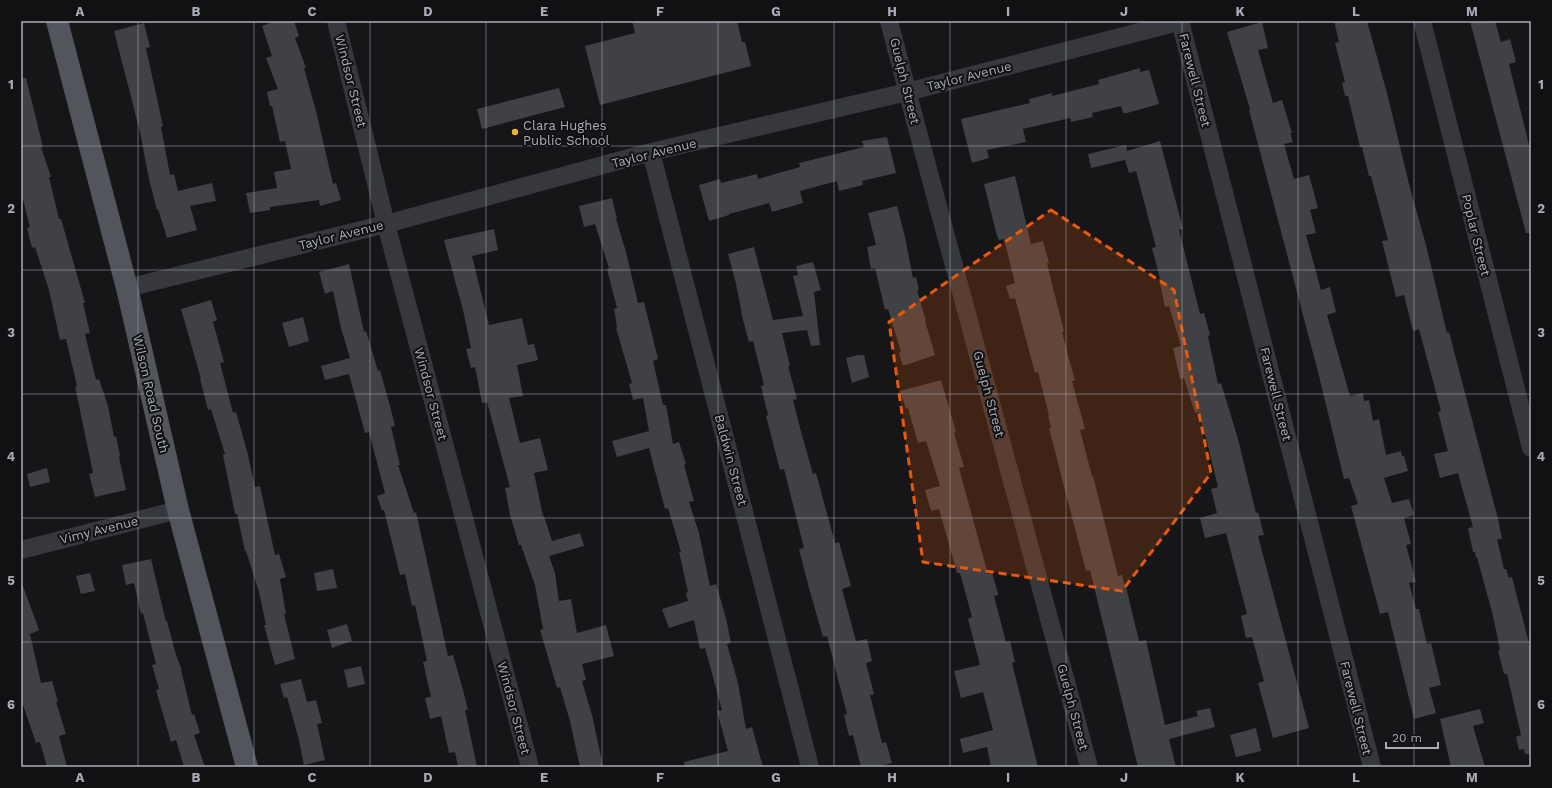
<svg xmlns="http://www.w3.org/2000/svg" width="1552" height="788" font-family="'Work Sans',sans-serif">
	<rect width="100%" height="100%" fill="#161618"/>
	<!-- building -->
	<path fill="#404145" d="M275,21h19l5,15 -4,2 11,30h-2l12,43 17,73 3,-1 5,17 -21,6 -1,-6 -49,7v3l-20,3 -4,-20 31,-5 -3,-16 17,-3 -6,-28 -5,1 -8,-36h-2l-3,-14 11,-3 -12,-31 6,-2 -10,-30z
		M632,21h105l5,21h3l6,24 -151,39 -15,-59 50,-13z
		M1334,21h33l20,72 23,95 16,57 21,88 2,-1 49,187 4,20h-5l7,30h2l3,9 3,-1 19,74v103h-6l-1,-5 -5,1 -3,-13 5,-2 -14,-61h-3l-6,-23 2,-1 -7,-34 -16,-59 -1,1 -1,-6h-2l-5,-24 5,-1 -15,-54 -18,5 -6,-24 14,-3 -10,-39 3,-1 -22,-82 -6,2 -9,-36 -8,2 -14,-56 6,-1 -17,-64h-2l-7,-29h-2l-12,-51h-3l-3,-13 3,-1 -10,-39 4,-1z
		M1470,21h25l6,21 9,-3 6,23 -7,2 22,89v80h-5z
		M1262,22l6,26 -10,2 15,53 9,-3 10,33h-2l3,9 -9,2 10,35 15,-4 9,33 -8,2 6,23 -10,2 15,55 9,-3 6,25 -9,3 23,81 13,-3 1,8 5,-1 4,21 6,-2 7,36 15,-4 1,5h2l4,15 -24,7 8,25 17,-4 5,16 -10,3 7,26 -5,1 10,37 -7,1 7,26h3l8,35 4,-1 10,42 -12,3 7,25 -22,6 -26,-107 -8,2 -29,-108 7,-2 -9,-26 -5,1 -26,-107 -69,-262 1,-1 -23,-77z
		M144,23l6,24 -4,1 17,78 -2,1 9,48 4,-1 4,17 34,-8 4,18 -26,5 7,24 -30,8 -9,-29 -1,1 -8,-31 -9,-47 -26,-101z
		M1140,68v4l9,-2 10,34 -32,9h-4l-2,-7 -29,7 1,4 -22,5 -1,-4 -47,11 3,13 -39,8 2,8 -17,5 -11,-44 69,-16 -1,-4 23,-6v3l47,-12 -1,-4z
		M21,78h5l17,69h-2l10,30h-2l10,42h2l24,84h-2l7,30 -5,1 11,46 3,-1 9,27 6,31 2,-1 4,20 -1,1 7,33 -31,7 -6,-23 4,-1 -18,-87h2l-11,-47 -6,1 -11,-50 -14,-43 -3,1 -5,-20 3,-1 -9,-35z
		M559,88l6,19 -83,22 -5,-20z
		M887,137l9,36 -34,8 1,4 -24,6 -2,-10 -37,10 3,12 -31,9 -3,-9 -40,11v1l-20,6 -10,-36 21,-6 1,4 36,-9 1,5 42,-12 -1,-4 65,-16 -2,-6z
		M1160,141l23,88 -4,1 21,84 4,-1 6,22 -2,1 10,48 3,-1 17,56 18,74 2,-1 6,23 -6,1 51,192 -36,10 -15,-55 6,-2 -12,-44 -6,1 -5,-22 6,-2 -21,-81 -21,5 -5,-20 17,-5 -6,-24 7,-2 -11,-45 -9,-30 -3,1 -11,-35 -4,1 -7,-31 8,-2 -12,-40 -4,1 -6,-28h1l-8,-31 4,-1 -20,-76 -7,2 -4,-13 -34,8 -3,-14 38,-9 1,6z
		M1015,176l16,68 12,-3 6,22h-2l2,9 12,47 3,12 -2,1 13,49h-3l13,48 -5,1 12,46h1l25,100 4,-1 3,12h1l13,54 7,-1 19,85 33,-9 -2,-5 14,-3 5,19 -46,12 7,28h-38l-48,-197 -4,1 -26,-100 -11,-43h2l-3,-13h1l-11,-43 -3,1 -20,-75 -5,1 -4,-13 9,-3 -11,-44 -5,1 -2,-4 -13,-52z
		M612,198l5,21h-1l10,33 12,51 6,-1 14,57 -5,2 10,44h3l7,39 6,-2 7,22 -2,1 10,36 -5,1 10,31 11,53 6,-2 10,34 5,25 -4,1 11,39 8,46 6,-2 11,40h-78l-1,-5 44,-11 -11,-40 5,-1 -17,-62 -5,1 -6,-29 -25,8 -7,-19 26,-8 -2,-8 2,-1 -9,-40h2l-13,-44 -3,1 -16,-61 -32,9 -5,-16 37,-10 -6,-33 -10,2 -4,-16 3,-1 -16,-55 1,-1 -3,-18 3,-1 -10,-39 2,-1 -14,-44 -11,3 -5,-21z
		M897,206l8,31 8,41 3,-1 3,13h-2l9,31h-1l10,34 -32,11 -4,-13 2,-1 -13,-43 -3,1 -10,-42 -4,1 -4,-22 9,-2 -8,-32z
		M494,229l4,21 -26,6 17,69 33,-7 6,27 6,-1 4,16 -21,5 6,31 -14,2 11,45 20,-5 8,32 -14,3 9,43h1l8,25 28,-8 4,13 -35,10 6,17 4,28 12,-2 6,34 29,-8 8,31 -32,8 4,16 -4,1 11,38 10,48h-23l-10,-46 -10,-34 -3,1 -17,-58 3,-1 -8,-44 -14,-40h-2l-9,-30 -5,-27 5,-1 -23,-85 -5,1 -7,-36 -4,1 -5,-19 5,-1 -8,-38 -19,-70z
		M754,247l19,73 30,-4 -10,-40 5,-1 -2,-9 17,-4 8,28 -7,2 6,53 -9,1 -4,-16 -25,3 8,33h-2l9,33 -4,1 7,28 13,46 3,-1 19,70 4,-1 12,44 -9,3 14,52 11,-2 5,22 -6,2 8,31 -4,1 12,48 4,-1 6,21 -15,4h-16l-8,-32 -4,1 -5,-21 3,-1 -20,-78 -4,1 -14,-49 -10,-39 5,-1 -20,-79 -4,1 -14,-54 2,-1 -7,-29 3,-1 -11,-44 -4,1 -6,-22 -7,-36 -8,-30z
		M349,264l15,68 2,-1 12,40 2,-1 10,36 5,20 -4,1 9,38h-2l16,48 2,-1 32,144 5,-1 10,35 5,20h-3l12,57h-19l-3,-15 -6,1 -8,-37 -11,3 -5,-21 6,-1 -8,-35 4,-1 -12,-56 -3,1 -7,-32 -5,1 -16,-65h-2l-5,-14 8,-3 -16,-61 -4,1 -16,-59 -24,6 -4,-14 29,-8 -9,-30 -8,-37 -8,3 -6,-22z
		M211,300l6,20 -4,2 11,40 -4,1 13,50 3,-1 11,39 8,36 5,-1 15,69 4,-1 7,23 -6,2 6,35h-2l11,45 -20,6 -11,-40h2l-7,-33 -13,-41h-1l-8,-37h-2l-12,-59 2,-1 -14,-45 -3,1 -8,-31h1l-20,-70z
		M303,317l6,24 -20,6 -7,-24z
		M858,355h6l5,22 -17,6 -6,-25z
		M941,380l15,52 -2,1 10,34 -5,1 21,77 8,29 4,-1 6,20v2l-4,1 12,46 4,-1 5,21 -3,1 26,104h-47l-4,-20 -24,6 -3,-14 33,-9 -10,-38 -22,6 -7,-27 26,-6 -12,-46 4,-2 -12,-44h-3l-18,-64 -8,2 -6,-21 15,-4 -14,-45 -8,2 -10,-35 -2,1 -6,-18z
		M47,468l3,14 -20,5 -3,-13z
		M151,559l15,63 1,-1 9,34 6,15h-1l11,45 2,-1 6,19 -6,2 11,32h-21l-8,-27 -5,2 -15,-52 3,-1 -7,-24 4,-1 -13,-51 -2,1 -7,-31 -8,2 -4,-20z
		M333,569l4,19 -20,3 -3,-18z
		M90,573l5,18 -14,3 -5,-18z
		M21,586h2l16,44 -9,4 11,49 11,-2 6,21h-2l10,32 -7,2 8,31h-20l-7,-25 -4,1 -15,-44z
		M347,624l5,17 -20,7 -5,-18z
		M361,666l4,18 -17,4 -4,-18z
		M301,679l6,23 9,-2 6,23 -5,1 8,36 -21,5 -5,-25 -12,-43 -3,1 -4,-14z
		M1480,709l4,14 -11,3 12,41h-34l-11,-48z
		M1256,728l5,23 -25,6 -6,-22z"/>
	<g fill="none" stroke-linecap="round" stroke-linejoin="round">
		<!-- minor -->
		<path stroke="#37383d" stroke-width="18" d="M336,21l50,203 144,543
			M889,21l25,96 175,650
			M1180,21l192,746
			M1422,21l109,427
			M651,152l159,615
			M127,288l259,-64 265,-72 256,-60 275,-71
			M21,550l157,-40"/>
		<!-- major -->
		<path stroke="#53555c" stroke-width="22" d="M57,21l70,267 51,222 69,257"/>
	</g>
	<!-- marked area -->
	<path fill="#e8590c" fill-opacity="0.2" stroke="#e8590c" stroke-width="3" stroke-dasharray="8 5" stroke-linejoin="round" d="M1051,210l123,80 37,183 -89,118 -199,-29 -34,-240z"/>
	<!-- grid -->
	<path fill="none" stroke="#a8adb8" stroke-width="1" stroke-opacity="0.55" d="M138,21v746M254,21v746M370,21v746M486,21v746M602,21v746M718,21v746M834,21v746M950,21v746M1066,21v746M1182,21v746M1298,21v746M1414,21v746M21,146h1510M21,270h1510M21,394h1510M21,518h1510M21,642h1510"/>
	<!-- markers -->
	<circle fill="#f2b134" stroke="#111113" stroke-width="1.5" cx="515" cy="132" r="4"/>
	<g text-anchor="middle" dominant-baseline="central" stroke-width="4" stroke-linejoin="round" paint-order="stroke">
		<!-- street labels -->
		<g font-size="13" fill="#a8adb8" stroke="#111113">
			<text transform="translate(969 76) rotate(-14)">Taylor Avenue</text>
			<text transform="translate(1195 80) rotate(76)">Farewell Street</text>
			<text transform="translate(351 81) rotate(76)">Windsor Street</text>
			<text transform="translate(905 81) rotate(76)">Guelph Street</text>
			<text transform="translate(654 153) rotate(-14)">Taylor Avenue</text>
			<text transform="translate(341 235) rotate(-14)">Taylor Avenue</text>
			<text transform="translate(1476 235) rotate(76)">Poplar Street</text>
			<text transform="translate(151 394) rotate(77)">Wilson Road South</text>
			<text transform="translate(431 394) rotate(75)">Windsor Street</text>
			<text transform="translate(989 394) rotate(75)">Guelph Street</text>
			<text transform="translate(1276 394) rotate(76)">Farewell Street</text>
			<text transform="translate(731 460) rotate(75)">Baldwin Street</text>
			<text transform="translate(99 530) rotate(-14)">Vimy Avenue</text>
			<text transform="translate(1073 707) rotate(75)">Guelph Street</text>
			<text transform="translate(514 708) rotate(75)">Windsor Street</text>
			<text transform="translate(1356 708) rotate(76)">Farewell Street</text>
		</g>
		<!-- poi labels -->
		<g font-size="13" fill="#a8adb8" stroke="#111113" text-anchor="start">
			<text x="523" y="125">Clara Hughes<tspan x="523" dy="15">Public School</tspan></text>
		</g>
	</g>
	<!-- border -->
	<rect width="1552" height="788" fill="none" stroke="#111113" stroke-width="44"/>
	<!-- scale -->
	<path d="M1386 742v6h52v-6" fill="none" stroke="#a8adb8" stroke-width="2"/>
	<text x="1392" y="742" font-size="12" fill="#a8adb8" stroke="#111113" stroke-width="3" paint-order="stroke">20 m</text>
	<rect x="22" y="22" width="1508" height="744" fill="none" stroke="#a8adb8" stroke-width="1.5"/>
	<g font-size="13" text-anchor="middle" font-weight="bold" fill="#a8adb8">
		<text x="80" y="16">A</text>
		<text x="196" y="16">B</text>
		<text x="312" y="16">C</text>
		<text x="428" y="16">D</text>
		<text x="544" y="16">E</text>
		<text x="660" y="16">F</text>
		<text x="776" y="16">G</text>
		<text x="892" y="16">H</text>
		<text x="1008" y="16">I</text>
		<text x="1124" y="16">J</text>
		<text x="1240" y="16">K</text>
		<text x="1356" y="16">L</text>
		<text x="1472" y="16">M</text>
		<text x="11" y="89">1</text>
		<text x="1541" y="89">1</text>
		<text x="11" y="213">2</text>
		<text x="1541" y="213">2</text>
		<text x="11" y="337">3</text>
		<text x="1541" y="337">3</text>
		<text x="11" y="461">4</text>
		<text x="1541" y="461">4</text>
		<text x="11" y="585">5</text>
		<text x="1541" y="585">5</text>
		<text x="11" y="709">6</text>
		<text x="1541" y="709">6</text>
		<text x="80" y="782">A</text>
		<text x="196" y="782">B</text>
		<text x="312" y="782">C</text>
		<text x="428" y="782">D</text>
		<text x="544" y="782">E</text>
		<text x="660" y="782">F</text>
		<text x="776" y="782">G</text>
		<text x="892" y="782">H</text>
		<text x="1008" y="782">I</text>
		<text x="1124" y="782">J</text>
		<text x="1240" y="782">K</text>
		<text x="1356" y="782">L</text>
		<text x="1472" y="782">M</text>
	</g>
</svg>
